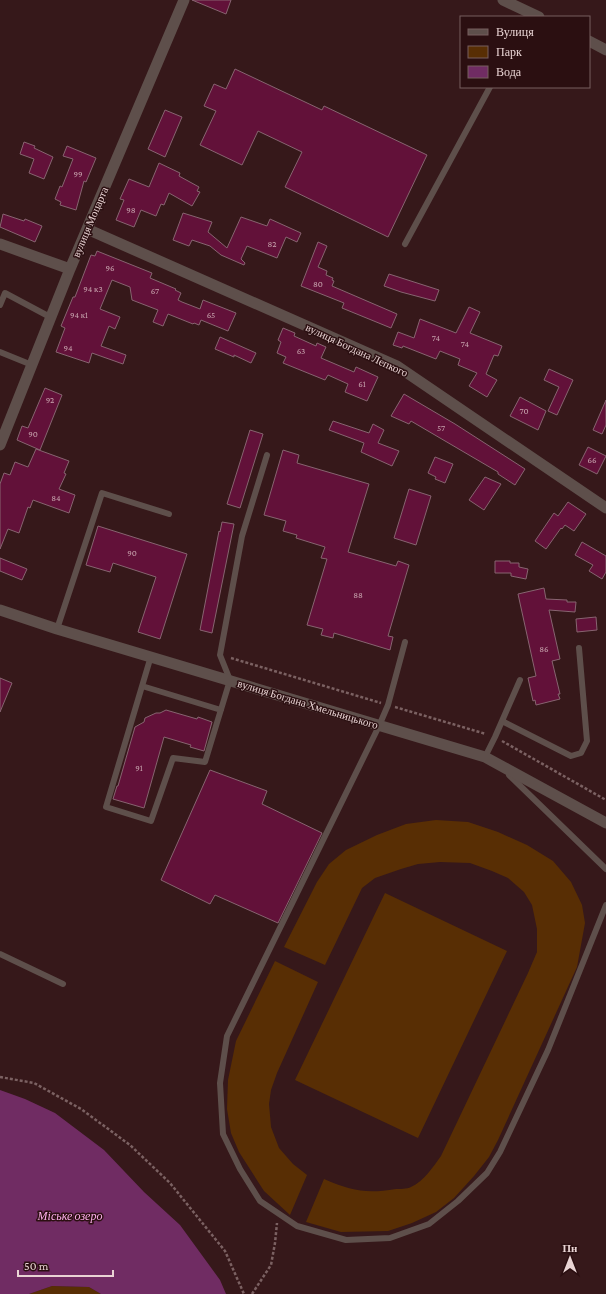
<svg xmlns="http://www.w3.org/2000/svg" width="606" height="1294" font-family="'Crimson Pro',serif">
	<rect width="100%" height="100%" fill="#36181a"/>
	<!-- green -->
	<path fill="#582e04" d="M436,820l32,2 30,10 29,13 26,16 18,21 11,23 3,18 -8,44 -79,173 -9,17 -15,19 -20,22 -18,14 -24,11 -24,8 -47,1 -35,-10 18,-43c28,12 42,15 72,10 4,0 11,0 15,-2 13,-6 22,-20 30,-31l87,-183 9,-21v-23l-5,-24 -8,-13 -16,-14 -16,-7 -22,-8 -30,-1 -22,2 -17,5 -26,9 -13,10 -37,77 -41,-18 33,-65 12,-18 17,-14 31,-15 29,-11z
		M385,893l122,58 -89,187 -123,-58z
		M275,961l43,21 -41,91 -6,17 -2,14 2,23 8,21 14,16 14,11 -17,40 -26,-24 -25,-39 -8,-19 -4,-24 1,-29 8,-39z
		M52,1286l37,1 12,7h-72z"/>
	<!-- water -->
	<path fill="#702c63" d="M0,1090l25,9 30,14 49,37 40,42 36,33 40,55 6,14h-125l-12,-7 -37,-1 -23,8h-29z"/>
	<!-- building -->
	<path fill="#621139" stroke="#876470" d="M192,0h39l-5,14z
		M235,69l87,41 2,-4 103,49 -39,82 -103,-50 17,-35 -44,-21 -16,34 -42,-20 16,-34 -12,-5 10,-22 12,5z
		M165,110l17,7 -17,40 -17,-8z
		M24,142l11,4 -1,2 19,9 -9,22 -15,-6 5,-14 -14,-5z
		M67,146l29,12 -10,24 -2,-1 -8,29 -16,-5 1,-3 -6,-3 5,-13 2,1 11,-28 -10,-3z
		M159,163l21,10 -1,3 20,11 -2,4 3,1 -8,14 -23,-13 -5,12 -3,-1 -5,12 -15,-6 -7,17 -18,-7 8,-20 -4,-1 9,-20 20,8z
		M183,213l29,9 -4,10 19,16 14,-31 26,9 3,-7 31,14 -4,9 -11,-5 -9,21 -30,-12 -6,13 4,4 -1,2 -23,-10 -11,-9 -18,-6 -3,6 -16,-6z
		M3,214l21,7 1,-2 17,7 -7,16 -35,-15z
		M318,242l9,4 -9,21 9,4 -1,4 7,3 -1,2 2,1 -2,5 65,28 -6,14 -49,-20 2,-5 -43,-17z
		M97,251l55,22 -2,5 26,11 -1,1 6,3 -3,7 4,2 18,7 3,-9 33,13 -8,18 -27,-11 -2,5 -5,-2 -1,1 -25,-10 -5,12 -10,-4 5,-12 -26,-10 -2,-13 -18,-7 -12,29 20,8 -5,12 -6,-3 -8,20 25,9 -3,9 -31,-11 -3,10 -33,-11 9,-24 -4,-2 12,-29h2l16,-42 4,1z
		M389,274l50,16 -4,11 -34,-9 -17,-6z
		M469,307l11,5 -10,21 32,13 -4,10 -4,-1 -8,19 11,6 -10,17 -18,-11 8,-13 -19,-8 2,-6 -20,-8 -4,8 -33,-13 -1,2 -9,-3 5,-13 16,6 6,-19 36,14z
		M283,328l12,5 -1,3 22,10 1,-3 9,4 -5,11 33,14 2,-5 22,10 -11,24 -22,-9 3,-8 -20,-9 -3,5 -42,-17 3,-6 -9,-4 4,-11 -3,-2z
		M220,337l36,16 -5,10 -17,-8v2l-19,-8z
		M549,369l24,11 -16,35 -9,-4 11,-24 -15,-7z
		M45,388l17,7 -22,55 -23,-10 5,-14 6,2z
		M404,394l51,30 70,45 -10,16 -17,-11v-2l-87,-51 -2,3 -18,-8z
		M520,397l26,14 -8,19 -28,-14z
		M606,400v25l-4,9 -9,-4z
		M333,421l36,12 4,-9 11,6 -6,13 21,8 -7,15 -31,-14 3,-9 -35,-13z
		M250,430l13,4 -23,74 -13,-4z
		M588,447l18,9 -9,18 -18,-9z
		M36,449l33,12 -5,12 2,1 -7,15 16,6 -6,18 -36,-13 -3,8 -2,-1 -9,26 -11,-4 -8,20v-65l4,-11 6,2 5,-13 13,5z
		M283,450l16,5 -2,8 72,21 -21,68 48,14 2,-5 11,4 -21,71 5,1 -3,13 -56,-17 -1,5 -12,-3 2,-6 -16,-4 20,-66 -6,-1 4,-11 -29,-9 1,-3 -14,-4 3,-10 -22,-6z
		M435,457l18,7 -8,19 -10,-4 1,-2 -8,-4z
		M485,477l16,7 -17,26 -15,-10z
		M409,489l22,7 -15,49 -22,-7z
		M568,502l18,12 -12,17 -9,-6 -3,4 -1,-1 -15,21 -11,-8 19,-28 4,3z
		M222,522l12,2 -22,109 -12,-3 19,-99 1,1z
		M98,526l89,28 -27,85 -22,-7 18,-55 -43,-14 -3,9 -24,-7z
		M582,542l24,14v16l-4,7 -13,-8 4,-6 -18,-10z
		M0,558l27,11 -5,11 -22,-9z
		M495,561h15v2h9v4l9,2 -2,10 -15,-3v-3h-16z
		M544,588l2,11 21,1v2h9l-1,10 -26,-2 11,49 -8,2 8,33h-2l2,5 -24,6 -1,-5 -2,1 -5,-23 8,-2 -18,-82z
		M596,617l1,13 -20,2 -1,-13z
		M0,678l12,5 -12,29z
		M166,710l31,9 1,-2 14,5 -8,29 -14,-4 1,-2 -27,-8 -20,71 -31,-9 4,-13h1l17,-59 9,-5 1,-4 11,-5h4z
		M210,770l57,21 -5,13 60,29 -44,90 -63,-28 -5,9 -49,-24z"/>
	<g fill="none" stroke-linecap="round" stroke-linejoin="round">
		<!-- path -->
		<path stroke="#7b6162" stroke-width="2.5" stroke-dasharray="3 2" stroke-linecap="butt" d="M231,658l150,45
			M395,707l91,27
			M502,741l104,59
			M0,1077l34,6 47,26 49,36 40,38 55,68 19,43
			M252,1294l19,-29 4,-22 2,-20"/>
		<!-- service -->
		<path stroke="#5e4f4b" stroke-width="6" d="M405,244l85,-157
			M0,305l5,-12 45,24
			M0,352l32,13
			M57,629l45,-136 67,21
			M405,642l-17,63 -9,21 -152,310 -7,47 3,51 17,35 20,32 37,25 49,14 44,-2 39,-14 29,-23 29,-28 13,-21 48,-102 58,-145
			M151,656l-45,151 45,14 22,-63 32,4 25,-82 -10,-25 22,-119 25,-81
			M142,686l79,24
			M502,721l69,35 10,-3 6,-12 -8,-93
			M485,757l10,-20 25,-57
			M509,775l97,94
			M0,954l63,30"/>
		<!-- minor -->
		<path stroke="#5e4f4b" stroke-width="11" d="M503,0l36,17
			M589,41l17,9
			M87,229l310,137 209,142
			M0,244l70,25
			M0,445l70,-176 114,-269
			M0,610l57,19 428,128 121,66"/>
	</g>
	<g text-anchor="middle" dominant-baseline="central" stroke-width="3" stroke-linejoin="round" paint-order="stroke">
		<!-- number labels -->
		<g font-size="9" fill="#c7a3ad">
			<text x="78" y="174">99</text>
			<text x="131" y="210">98</text>
			<text x="272" y="244">82</text>
			<text x="110" y="268">96</text>
			<text x="318" y="284">80</text>
			<text x="93" y="289">94 к3</text>
			<text x="155" y="291">67</text>
			<text x="79" y="315">94 к1</text>
			<text x="211" y="315">65</text>
			<text x="436" y="338">74</text>
			<text x="465" y="344">74</text>
			<text x="68" y="348">94</text>
			<text x="301" y="351">63</text>
			<text x="362" y="384">61</text>
			<text x="50" y="400">92</text>
			<text x="524" y="411">70</text>
			<text x="441" y="428">57</text>
			<text x="33" y="434">90</text>
			<text x="592" y="460">66</text>
			<text x="56" y="498">84</text>
			<text x="132" y="553">90</text>
			<text x="358" y="595">88</text>
			<text x="544" y="649">86</text>
			<text x="139" y="768">91</text>
		</g>
		<!-- street labels -->
		<g font-size="11" fill="#e9d4d4" stroke="#2b0f11">
			<text transform="translate(90 222) rotate(-67)">вулиця Моцарта</text>
			<text transform="translate(357 350) rotate(25)">вулиця Богдана Лепкого</text>
			<text transform="translate(308 704) rotate(17)">вулиця Богдана Хмельницького</text>
		</g>
		<!-- water labels -->
		<g font-size="12" font-style="italic" fill="#fcaeea" stroke="#2b0f11">
			<text x="70" y="1216">Міське озеро</text>
		</g>
	</g>
	<!-- legend -->
	<rect x="460" y="16" width="130" height="72" fill="#2b0f11" stroke="#775e5f"/>
	<rect x="468" y="29" width="20" height="6" fill="#5e4f4b" stroke="#775e5f"/>
	<text x="496" y="36" font-size="12" fill="#e9d4d4">Вулиця</text>
	<rect x="468" y="46" width="20" height="12" fill="#582e04" stroke="#775e5f"/>
	<text x="496" y="56" font-size="12" fill="#e9d4d4">Парк</text>
	<rect x="468" y="66" width="20" height="12" fill="#702c63" stroke="#775e5f"/>
	<text x="496" y="76" font-size="12" fill="#e9d4d4">Вода</text>
	<!-- north arrow -->
	<g transform="translate(570 1258)" stroke="#2b0f11" stroke-width="3" paint-order="stroke">
	<path d="M0-3L7 15L0 10L-7 15Z" fill="#e9d4d4"/>
	<text y="-6" font-size="11" font-weight="bold" text-anchor="middle" fill="#e9d4d4">Пн</text>
	</g>
	<!-- scale -->
	<path d="M18 1270v6h95v-6" fill="none" stroke="#e9d4d4" stroke-width="2"/>
	<text x="24" y="1270" font-size="12" fill="#e9d4d4" stroke="#2b0f11" stroke-width="3" paint-order="stroke">50 m</text>
</svg>
